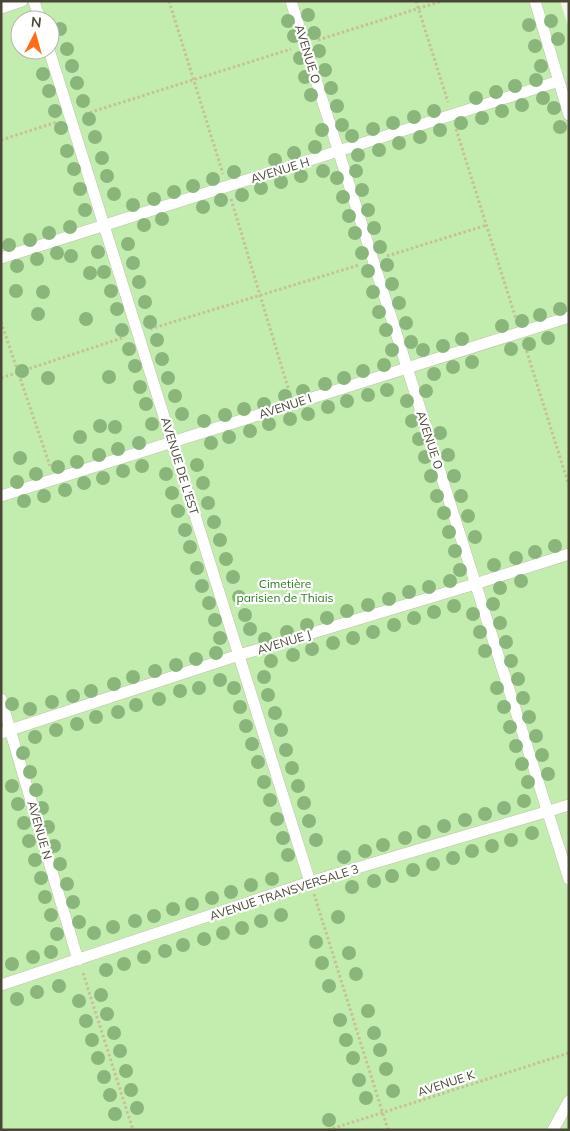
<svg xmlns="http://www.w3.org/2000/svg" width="570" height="1131" font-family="Mulish,sans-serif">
	<rect width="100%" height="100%" fill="#f6f5e9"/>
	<!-- green -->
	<path fill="#c3edae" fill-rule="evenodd" d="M1,1h559l9,28v1101h-568zM20,20h30v30h-30z"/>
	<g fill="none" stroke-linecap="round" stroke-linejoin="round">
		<defs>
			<path id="lane" d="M34,1l6,19
				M291,1l278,878
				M535,1l34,114
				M1,8l21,-7
				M49,50l261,832
				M1,258l558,-177
				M1,496l568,-179
				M1,699l77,261
				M1,733l238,-78 236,-71 94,-30
				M1,985l309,-103 259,-77
				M553,1130l16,-29"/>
		</defs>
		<!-- lane casing -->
		<use href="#lane" stroke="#c2bfaa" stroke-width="12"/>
		<!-- path -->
		<path stroke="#c5c09a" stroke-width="3" stroke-dasharray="2.5 2.5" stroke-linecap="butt" d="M169,1l54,173
			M416,1l32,101
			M318,40l124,-39
			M85,114l206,-65
			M456,129l60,190
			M1,140l56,-18
			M231,199l58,192
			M387,256l100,-31
			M1,322l49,144
			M150,329l209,-64
			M525,346l44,140
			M1,378l124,-41
			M314,894l74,236
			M83,973l50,157
			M328,1130l241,-77"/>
		<!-- lane -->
		<use href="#lane" stroke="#fff" stroke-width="11"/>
	</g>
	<!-- trees -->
	<g fill="#8ab67c">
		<circle cx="308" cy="15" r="7"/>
		<circle cx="288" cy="21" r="7"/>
		<circle cx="551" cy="21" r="7"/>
		<circle cx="529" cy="25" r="7"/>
		<circle cx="60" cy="29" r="7"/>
		<circle cx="314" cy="33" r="7"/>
		<circle cx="294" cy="36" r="7"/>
		<circle cx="558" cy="39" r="7"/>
		<circle cx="535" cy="46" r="7"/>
		<circle cx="67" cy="49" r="7"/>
		<circle cx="319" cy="51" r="7"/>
		<circle cx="300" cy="58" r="7"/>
		<circle cx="72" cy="66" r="7"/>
		<circle cx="541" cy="66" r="7"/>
		<circle cx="325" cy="70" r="7"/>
		<circle cx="43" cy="74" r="7"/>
		<circle cx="305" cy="77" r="7"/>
		<circle cx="536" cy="80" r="7"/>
		<circle cx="77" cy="83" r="7"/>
		<circle cx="515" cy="86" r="7"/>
		<circle cx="331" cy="88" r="7"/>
		<circle cx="49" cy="91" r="7"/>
		<circle cx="496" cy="92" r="7"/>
		<circle cx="311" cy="95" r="7"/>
		<circle cx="476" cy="98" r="7"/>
		<circle cx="543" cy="98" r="7"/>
		<circle cx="83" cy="101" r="7"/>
		<circle cx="522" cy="105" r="7"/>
		<circle cx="337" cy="106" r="7"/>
		<circle cx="554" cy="108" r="7"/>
		<circle cx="55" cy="111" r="7"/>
		<circle cx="434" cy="111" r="7"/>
		<circle cx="502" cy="111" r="7"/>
		<circle cx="414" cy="117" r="7"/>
		<circle cx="482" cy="118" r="7"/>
		<circle cx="89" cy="119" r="7"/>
		<circle cx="393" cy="123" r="7"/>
		<circle cx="461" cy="123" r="7"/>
		<circle cx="342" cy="125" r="7"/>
		<circle cx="560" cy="127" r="7"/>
		<circle cx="61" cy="128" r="7"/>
		<circle cx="373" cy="129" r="7"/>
		<circle cx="322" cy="130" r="7"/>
		<circle cx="440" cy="130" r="7"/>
		<circle cx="352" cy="136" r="7"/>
		<circle cx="95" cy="137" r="7"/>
		<circle cx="420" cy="137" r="7"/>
		<circle cx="399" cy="143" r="7"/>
		<circle cx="315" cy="147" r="7"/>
		<circle cx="379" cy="150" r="7"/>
		<circle cx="67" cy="151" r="7"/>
		<circle cx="294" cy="153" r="7"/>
		<circle cx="358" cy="155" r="7"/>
		<circle cx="102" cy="158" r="7"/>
		<circle cx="275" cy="160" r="7"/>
		<circle cx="74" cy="169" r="7"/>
		<circle cx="323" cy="171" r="7"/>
		<circle cx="356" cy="171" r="7"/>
		<circle cx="234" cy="172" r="7"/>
		<circle cx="107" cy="176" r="7"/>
		<circle cx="301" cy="176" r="7"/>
		<circle cx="337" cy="178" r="7"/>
		<circle cx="213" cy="179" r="7"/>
		<circle cx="281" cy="182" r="7"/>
		<circle cx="193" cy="186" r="7"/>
		<circle cx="261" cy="188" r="7"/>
		<circle cx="80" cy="189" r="7"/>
		<circle cx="362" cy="190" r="7"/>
		<circle cx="174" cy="192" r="7"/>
		<circle cx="114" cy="194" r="7"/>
		<circle cx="242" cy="195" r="7"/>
		<circle cx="343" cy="197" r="7"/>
		<circle cx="154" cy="199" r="7"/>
		<circle cx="221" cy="200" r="7"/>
		<circle cx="133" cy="205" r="7"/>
		<circle cx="203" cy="207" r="7"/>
		<circle cx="85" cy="210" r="7"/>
		<circle cx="368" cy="210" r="7"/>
		<circle cx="349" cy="216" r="7"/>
		<circle cx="162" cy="219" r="7"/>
		<circle cx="144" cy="225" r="7"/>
		<circle cx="70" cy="227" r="7"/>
		<circle cx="374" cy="228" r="7"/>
		<circle cx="49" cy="233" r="7"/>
		<circle cx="355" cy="233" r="7"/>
		<circle cx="30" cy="240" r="7"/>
		<circle cx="128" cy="244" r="7"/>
		<circle cx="9" cy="245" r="7"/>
		<circle cx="380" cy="247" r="7"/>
		<circle cx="98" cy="252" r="7"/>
		<circle cx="57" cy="253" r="7"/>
		<circle cx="362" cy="253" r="7"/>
		<circle cx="71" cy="256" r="7"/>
		<circle cx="37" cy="259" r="7"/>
		<circle cx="133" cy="263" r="7"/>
		<circle cx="387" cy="265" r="7"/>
		<circle cx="17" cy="266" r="7"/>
		<circle cx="368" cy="271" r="7"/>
		<circle cx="104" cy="272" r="7"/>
		<circle cx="90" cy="273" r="7"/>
		<circle cx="139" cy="282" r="7"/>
		<circle cx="392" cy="284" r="7"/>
		<circle cx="16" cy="291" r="7"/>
		<circle cx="111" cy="291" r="7"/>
		<circle cx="43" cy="292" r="7"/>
		<circle cx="373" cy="292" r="7"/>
		<circle cx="145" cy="302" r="7"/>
		<circle cx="399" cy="303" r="7"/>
		<circle cx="117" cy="309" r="7"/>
		<circle cx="560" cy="309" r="7"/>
		<circle cx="379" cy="312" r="7"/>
		<circle cx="38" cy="314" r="7"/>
		<circle cx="540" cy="315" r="7"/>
		<circle cx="86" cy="319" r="7"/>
		<circle cx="522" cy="321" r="7"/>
		<circle cx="150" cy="322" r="7"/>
		<circle cx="406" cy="323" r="7"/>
		<circle cx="502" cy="326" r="7"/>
		<circle cx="122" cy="330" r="7"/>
		<circle cx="386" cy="330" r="7"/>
		<circle cx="548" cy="338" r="7"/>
		<circle cx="462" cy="339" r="7"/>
		<circle cx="157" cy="340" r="7"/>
		<circle cx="411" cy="342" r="7"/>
		<circle cx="529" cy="344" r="7"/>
		<circle cx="443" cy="346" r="7"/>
		<circle cx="129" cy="349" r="7"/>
		<circle cx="511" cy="349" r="7"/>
		<circle cx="392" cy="350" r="7"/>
		<circle cx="423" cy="350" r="7"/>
		<circle cx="162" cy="359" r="7"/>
		<circle cx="472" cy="362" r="7"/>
		<circle cx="384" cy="365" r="7"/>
		<circle cx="135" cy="366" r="7"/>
		<circle cx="453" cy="367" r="7"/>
		<circle cx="22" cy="371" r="7"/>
		<circle cx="363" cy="371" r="7"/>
		<circle cx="434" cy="374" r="7"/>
		<circle cx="109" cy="377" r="7"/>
		<circle cx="48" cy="378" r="7"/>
		<circle cx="168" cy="378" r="7"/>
		<circle cx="344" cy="378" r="7"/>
		<circle cx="325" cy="384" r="7"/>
		<circle cx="140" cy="387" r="7"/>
		<circle cx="387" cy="390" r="7"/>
		<circle cx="303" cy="391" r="7"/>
		<circle cx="426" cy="391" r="7"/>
		<circle cx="368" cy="395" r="7"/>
		<circle cx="175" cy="396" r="7"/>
		<circle cx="285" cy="396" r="7"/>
		<circle cx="347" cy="401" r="7"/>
		<circle cx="407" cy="401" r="7"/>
		<circle cx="146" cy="404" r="7"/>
		<circle cx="264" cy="404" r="7"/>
		<circle cx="328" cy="407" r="7"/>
		<circle cx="244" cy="409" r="7"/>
		<circle cx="182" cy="414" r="7"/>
		<circle cx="308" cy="414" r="7"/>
		<circle cx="225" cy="415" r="7"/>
		<circle cx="290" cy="419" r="7"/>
		<circle cx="204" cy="421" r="7"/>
		<circle cx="412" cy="421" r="7"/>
		<circle cx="152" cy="424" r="7"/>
		<circle cx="269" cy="424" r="7"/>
		<circle cx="100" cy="426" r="7"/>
		<circle cx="115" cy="427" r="7"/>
		<circle cx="250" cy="431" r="7"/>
		<circle cx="440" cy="433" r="7"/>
		<circle cx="80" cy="437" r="7"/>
		<circle cx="229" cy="437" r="7"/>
		<circle cx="419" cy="439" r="7"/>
		<circle cx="139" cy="443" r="7"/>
		<circle cx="211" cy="443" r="7"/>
		<circle cx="118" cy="449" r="7"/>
		<circle cx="99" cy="455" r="7"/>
		<circle cx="448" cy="455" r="7"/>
		<circle cx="425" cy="457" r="7"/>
		<circle cx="20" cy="458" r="7"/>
		<circle cx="77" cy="462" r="7"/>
		<circle cx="197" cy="465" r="7"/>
		<circle cx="142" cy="466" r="7"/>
		<circle cx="58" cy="467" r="7"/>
		<circle cx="123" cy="471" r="7"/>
		<circle cx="36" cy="474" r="7"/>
		<circle cx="166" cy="474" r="7"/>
		<circle cx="431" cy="476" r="7"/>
		<circle cx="454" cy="476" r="7"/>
		<circle cx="103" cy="478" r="7"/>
		<circle cx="17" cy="482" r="7"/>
		<circle cx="84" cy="483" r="7"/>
		<circle cx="203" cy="483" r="7"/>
		<circle cx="65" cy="490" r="7"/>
		<circle cx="172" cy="493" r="7"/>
		<circle cx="44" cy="496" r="7"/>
		<circle cx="437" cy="496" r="7"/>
		<circle cx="461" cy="496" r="7"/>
		<circle cx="24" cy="501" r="7"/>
		<circle cx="208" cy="503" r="7"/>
		<circle cx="178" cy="511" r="7"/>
		<circle cx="444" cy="513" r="7"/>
		<circle cx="468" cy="516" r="7"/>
		<circle cx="214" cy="522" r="7"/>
		<circle cx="185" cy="530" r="7"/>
		<circle cx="449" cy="532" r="7"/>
		<circle cx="475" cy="537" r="7"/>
		<circle cx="220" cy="540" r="7"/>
		<circle cx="555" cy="546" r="7"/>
		<circle cx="190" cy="547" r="7"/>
		<circle cx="455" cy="551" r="7"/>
		<circle cx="535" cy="552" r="7"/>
		<circle cx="516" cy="558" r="7"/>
		<circle cx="226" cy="559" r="7"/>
		<circle cx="494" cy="565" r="7"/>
		<circle cx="197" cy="568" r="7"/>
		<circle cx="460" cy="570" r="7"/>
		<circle cx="233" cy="577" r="7"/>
		<circle cx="450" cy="581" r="7"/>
		<circle cx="521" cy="581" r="7"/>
		<circle cx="202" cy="586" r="7"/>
		<circle cx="429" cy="587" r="7"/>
		<circle cx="500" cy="588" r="7"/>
		<circle cx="409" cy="592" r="7"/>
		<circle cx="239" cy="597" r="7"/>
		<circle cx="389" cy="599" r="7"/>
		<circle cx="209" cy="603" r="7"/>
		<circle cx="493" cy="604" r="7"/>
		<circle cx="368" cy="605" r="7"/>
		<circle cx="454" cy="606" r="7"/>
		<circle cx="347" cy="611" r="7"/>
		<circle cx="434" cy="612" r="7"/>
		<circle cx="473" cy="614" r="7"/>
		<circle cx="245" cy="615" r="7"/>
		<circle cx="327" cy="618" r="7"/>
		<circle cx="414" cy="618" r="7"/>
		<circle cx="215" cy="620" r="7"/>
		<circle cx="500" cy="623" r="7"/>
		<circle cx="307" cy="625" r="7"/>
		<circle cx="394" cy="625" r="7"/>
		<circle cx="250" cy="629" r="7"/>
		<circle cx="287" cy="632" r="7"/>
		<circle cx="373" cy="632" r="7"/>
		<circle cx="480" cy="632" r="7"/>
		<circle cx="220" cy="638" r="7"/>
		<circle cx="353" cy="638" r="7"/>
		<circle cx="265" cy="639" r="7"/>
		<circle cx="506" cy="642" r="7"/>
		<circle cx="333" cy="643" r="7"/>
		<circle cx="312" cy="649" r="7"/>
		<circle cx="485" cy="651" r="7"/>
		<circle cx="216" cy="653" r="7"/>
		<circle cx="293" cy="655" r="7"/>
		<circle cx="196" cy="659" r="7"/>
		<circle cx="271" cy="661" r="7"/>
		<circle cx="511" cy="661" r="7"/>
		<circle cx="176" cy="665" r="7"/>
		<circle cx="155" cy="671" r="7"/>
		<circle cx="133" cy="677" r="7"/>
		<circle cx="264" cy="677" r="7"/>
		<circle cx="518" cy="679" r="7"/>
		<circle cx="220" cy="680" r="7"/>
		<circle cx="114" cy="684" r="7"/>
		<circle cx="199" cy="688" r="7"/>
		<circle cx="234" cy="688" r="7"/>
		<circle cx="497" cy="688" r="7"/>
		<circle cx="91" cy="691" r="7"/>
		<circle cx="180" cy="691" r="7"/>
		<circle cx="268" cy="695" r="7"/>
		<circle cx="73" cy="696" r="7"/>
		<circle cx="523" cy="698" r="7"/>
		<circle cx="159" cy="699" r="7"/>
		<circle cx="52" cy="702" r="7"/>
		<circle cx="12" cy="704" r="7"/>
		<circle cx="136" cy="705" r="7"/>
		<circle cx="240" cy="707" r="7"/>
		<circle cx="504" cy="707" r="7"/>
		<circle cx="30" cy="709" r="7"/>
		<circle cx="118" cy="712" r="7"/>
		<circle cx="275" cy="713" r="7"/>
		<circle cx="96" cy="717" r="7"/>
		<circle cx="529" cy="717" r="7"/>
		<circle cx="77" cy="724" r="7"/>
		<circle cx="246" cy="726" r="7"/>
		<circle cx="510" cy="727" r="7"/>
		<circle cx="56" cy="730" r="7"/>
		<circle cx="281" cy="730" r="7"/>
		<circle cx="536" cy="736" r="7"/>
		<circle cx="35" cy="737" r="7"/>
		<circle cx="252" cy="744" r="7"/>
		<circle cx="516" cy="746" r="7"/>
		<circle cx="286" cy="750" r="7"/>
		<circle cx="23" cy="753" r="7"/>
		<circle cx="542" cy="755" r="7"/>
		<circle cx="258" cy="762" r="7"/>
		<circle cx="522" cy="764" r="7"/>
		<circle cx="292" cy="768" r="7"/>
		<circle cx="30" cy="772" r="7"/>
		<circle cx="548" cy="774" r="7"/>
		<circle cx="264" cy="782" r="7"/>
		<circle cx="528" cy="782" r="7"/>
		<circle cx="12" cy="786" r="7"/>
		<circle cx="298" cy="786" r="7"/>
		<circle cx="36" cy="790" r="7"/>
		<circle cx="270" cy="800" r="7"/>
		<circle cx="524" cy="801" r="7"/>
		<circle cx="304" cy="803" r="7"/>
		<circle cx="18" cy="804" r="7"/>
		<circle cx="42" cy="808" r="7"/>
		<circle cx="504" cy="808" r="7"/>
		<circle cx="485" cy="814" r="7"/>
		<circle cx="277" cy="819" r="7"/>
		<circle cx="465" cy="820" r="7"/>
		<circle cx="309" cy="821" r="7"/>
		<circle cx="24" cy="823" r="7"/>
		<circle cx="444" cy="826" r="7"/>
		<circle cx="48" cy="827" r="7"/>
		<circle cx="424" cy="832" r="7"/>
		<circle cx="532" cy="833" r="7"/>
		<circle cx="283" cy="838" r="7"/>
		<circle cx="405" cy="838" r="7"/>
		<circle cx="316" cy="840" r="7"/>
		<circle cx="511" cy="840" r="7"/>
		<circle cx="29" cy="841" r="7"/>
		<circle cx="383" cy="845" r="7"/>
		<circle cx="54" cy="846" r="7"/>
		<circle cx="492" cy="846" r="7"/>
		<circle cx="365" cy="851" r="7"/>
		<circle cx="472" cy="851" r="7"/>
		<circle cx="288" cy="855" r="7"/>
		<circle cx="344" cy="857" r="7"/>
		<circle cx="453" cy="858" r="7"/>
		<circle cx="35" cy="860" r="7"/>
		<circle cx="60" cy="864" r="7"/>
		<circle cx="433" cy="864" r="7"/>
		<circle cx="413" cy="870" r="7"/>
		<circle cx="392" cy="876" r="7"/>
		<circle cx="41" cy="878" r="7"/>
		<circle cx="272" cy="879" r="7"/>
		<circle cx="374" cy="881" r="7"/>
		<circle cx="67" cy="884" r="7"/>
		<circle cx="251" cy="885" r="7"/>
		<circle cx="352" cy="887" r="7"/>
		<circle cx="231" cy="892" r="7"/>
		<circle cx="45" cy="897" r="7"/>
		<circle cx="212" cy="898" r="7"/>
		<circle cx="73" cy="902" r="7"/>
		<circle cx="192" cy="904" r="7"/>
		<circle cx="173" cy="909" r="7"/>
		<circle cx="51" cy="915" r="7"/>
		<circle cx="281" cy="915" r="7"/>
		<circle cx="154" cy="916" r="7"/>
		<circle cx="338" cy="917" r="7"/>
		<circle cx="135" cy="921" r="7"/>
		<circle cx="261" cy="921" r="7"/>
		<circle cx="79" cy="922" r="7"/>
		<circle cx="113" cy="927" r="7"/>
		<circle cx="242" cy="928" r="7"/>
		<circle cx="94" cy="933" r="7"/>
		<circle cx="223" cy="933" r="7"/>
		<circle cx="57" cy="934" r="7"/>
		<circle cx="204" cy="939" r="7"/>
		<circle cx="316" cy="942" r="7"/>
		<circle cx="183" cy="945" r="7"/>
		<circle cx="165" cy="951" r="7"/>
		<circle cx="51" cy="952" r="7"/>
		<circle cx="349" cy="953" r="7"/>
		<circle cx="33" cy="957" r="7"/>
		<circle cx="144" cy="957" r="7"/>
		<circle cx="322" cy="963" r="7"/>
		<circle cx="12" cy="964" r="7"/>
		<circle cx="124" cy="964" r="7"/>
		<circle cx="106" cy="970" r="7"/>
		<circle cx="356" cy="974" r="7"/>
		<circle cx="59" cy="986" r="7"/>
		<circle cx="329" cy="986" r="7"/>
		<circle cx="37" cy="992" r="7"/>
		<circle cx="101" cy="995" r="7"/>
		<circle cx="17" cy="999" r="7"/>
		<circle cx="79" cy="1001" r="7"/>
		<circle cx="368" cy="1011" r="7"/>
		<circle cx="107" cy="1014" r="7"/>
		<circle cx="340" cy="1020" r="7"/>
		<circle cx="86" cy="1021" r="7"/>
		<circle cx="114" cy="1033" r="7"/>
		<circle cx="374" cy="1033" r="7"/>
		<circle cx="92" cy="1040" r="7"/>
		<circle cx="346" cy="1040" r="7"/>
		<circle cx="380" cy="1050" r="7"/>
		<circle cx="120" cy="1051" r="7"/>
		<circle cx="98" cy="1058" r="7"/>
		<circle cx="353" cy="1058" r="7"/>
		<circle cx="386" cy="1069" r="7"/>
		<circle cx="126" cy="1071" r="7"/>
		<circle cx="104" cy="1077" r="7"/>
		<circle cx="359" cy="1080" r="7"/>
		<circle cx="131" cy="1090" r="7"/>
		<circle cx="393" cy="1091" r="7"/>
		<circle cx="110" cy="1095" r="7"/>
		<circle cx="366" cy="1098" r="7"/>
		<circle cx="137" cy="1108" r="7"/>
		<circle cx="115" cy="1114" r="7"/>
		<circle cx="329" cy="1120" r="7"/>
	</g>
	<g text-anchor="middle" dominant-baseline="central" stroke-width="4.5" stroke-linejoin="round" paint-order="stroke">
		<!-- street labels -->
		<g font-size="12" fill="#4a4736" stroke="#fff">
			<text transform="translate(308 54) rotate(73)">AVENUE O</text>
			<text transform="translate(280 170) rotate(-17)">AVENUE H</text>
			<text transform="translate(285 406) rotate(-18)">AVENUE I</text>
			<text transform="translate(430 440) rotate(72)">AVENUE O</text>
			<text transform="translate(180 466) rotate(73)">AVENUE DE L'EST</text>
			<text transform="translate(284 642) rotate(-17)">AVENUE J</text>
			<text transform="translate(40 830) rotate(74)">AVENUE N</text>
			<text transform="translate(284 892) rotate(-18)">AVENUE TRANSVERSALE 3</text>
			<text transform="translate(446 1083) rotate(-18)">AVENUE K</text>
		</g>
		<!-- park labels -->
		<g font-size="12" fill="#328223" stroke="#fff">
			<text x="285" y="583">Cimetière<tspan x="285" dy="14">parisien de Thiais</tspan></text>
		</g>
	</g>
	<!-- border -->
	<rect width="570" height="1131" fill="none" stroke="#4a4736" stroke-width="5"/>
	<!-- north arrow -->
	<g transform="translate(35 35) rotate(6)"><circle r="24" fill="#ffffff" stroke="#b7b5af"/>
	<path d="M0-4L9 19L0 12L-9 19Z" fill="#ff6d16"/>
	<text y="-8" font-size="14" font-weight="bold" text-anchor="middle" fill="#4a4736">N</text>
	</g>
</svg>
